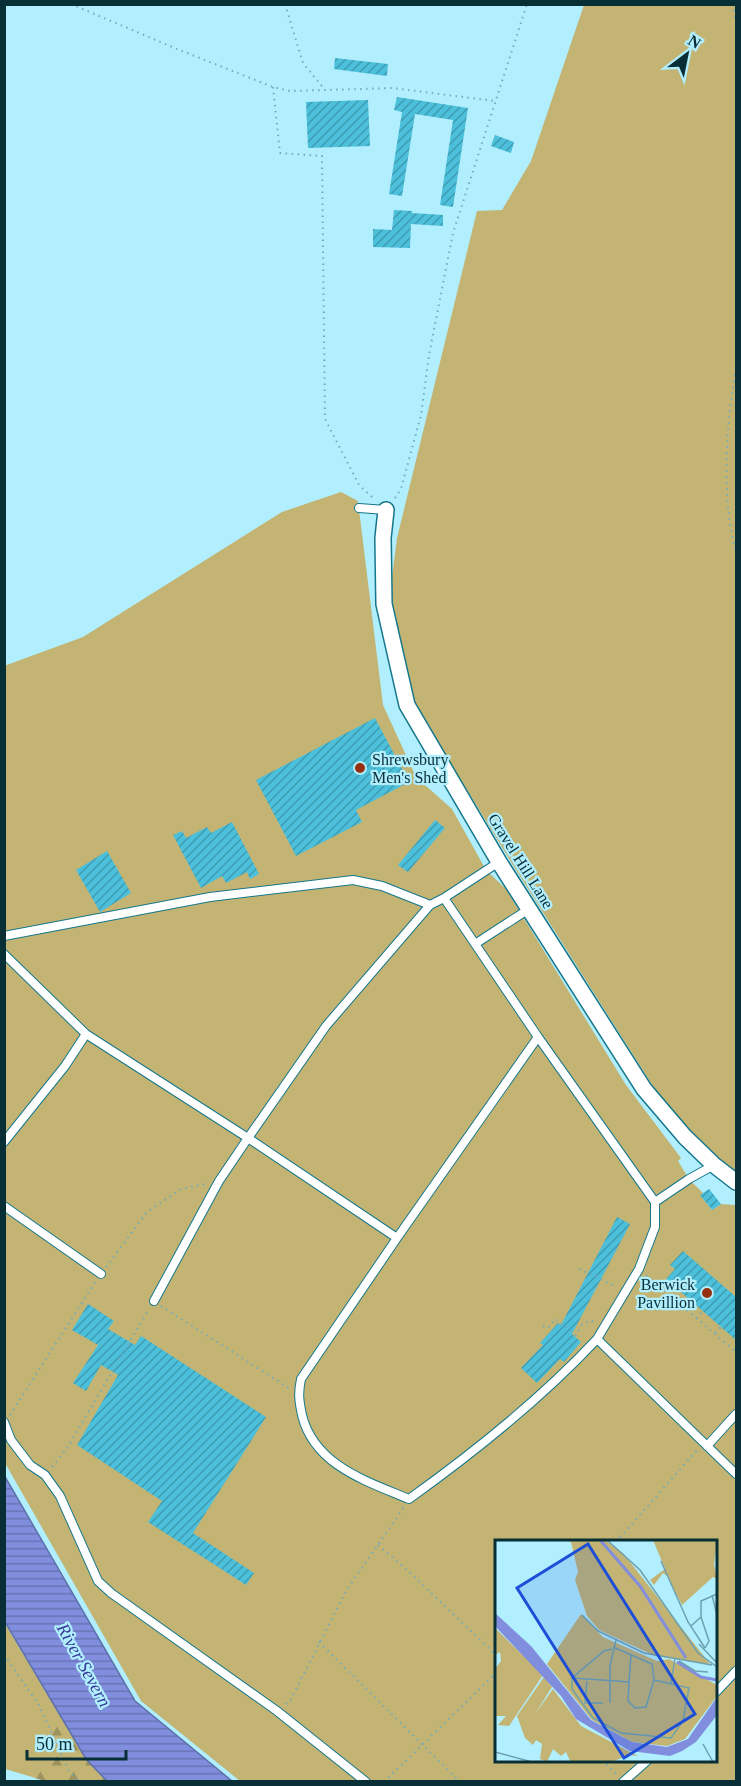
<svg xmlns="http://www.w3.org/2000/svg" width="741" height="1786" font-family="Georgia,serif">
	<defs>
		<pattern id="forest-firs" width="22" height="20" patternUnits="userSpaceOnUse" patternTransform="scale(1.5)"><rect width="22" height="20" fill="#c3b473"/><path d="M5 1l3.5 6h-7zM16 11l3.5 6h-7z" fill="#9c935f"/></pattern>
		<pattern id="water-rules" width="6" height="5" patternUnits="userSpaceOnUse" patternTransform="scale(1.5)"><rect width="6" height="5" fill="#818edd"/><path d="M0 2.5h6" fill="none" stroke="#6874b4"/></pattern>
		<pattern id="building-hatch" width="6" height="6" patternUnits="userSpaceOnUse" patternTransform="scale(1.5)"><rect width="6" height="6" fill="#4cc0db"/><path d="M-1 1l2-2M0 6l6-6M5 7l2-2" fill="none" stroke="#3d9cb2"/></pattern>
	</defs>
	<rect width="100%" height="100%" fill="#b1eefe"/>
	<!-- green -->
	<path fill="#c3b473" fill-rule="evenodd" d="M584,5h152v1167l-21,-16 -49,-49 -160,-253 -93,-153 -24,-101 8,-62 80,-327 25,-1 29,-49z
		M341,492l17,9 25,204 33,72 36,32 34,61 20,19 120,196 55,73 -3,3 11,18 14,14 -2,3 11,14 9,-6 15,1v576h-496l-99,-80 -136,-238 -1,-797 79,-29 199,-125zM496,1542h220v218h-220z
		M4,1622l82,137 21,22h-61l-41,-12z"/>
	<!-- forest -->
	<path fill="url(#forest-firs)" d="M58,1711l28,48 21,22h-61l-12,-3z"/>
	<!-- water -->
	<path fill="url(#water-rules)" stroke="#5d71ab" stroke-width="1.5" d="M4,1475l131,226 97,80h-125l-21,-22 -81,-137z"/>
	<!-- building -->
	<path fill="url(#building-hatch)" d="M335,58l53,6 -1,12 -53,-7z
		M397,97l71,11 -15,99 -13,-2 13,-85 -38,-6 -13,82 -13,-2 13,-82 -8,-2z
		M368,100l2,46 -62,2 -2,-46z
		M495,135l19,7 -3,11 -20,-7z
		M394,210l18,1v2l31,2v11l-32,-2 -1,24 -37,-1v-18l19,1z
		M375,718l34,64 -53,28 6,12 -66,34 -40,-76z
		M435,820l10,8 -37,44 -10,-7z
		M232,822l27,52 -9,5 -3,-7 -21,11 -4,-7 -21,12 -28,-53 9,-4 4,7 21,-11 4,6z
		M107,851l24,42 -31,19 -24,-42z
		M709,1189l12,15 -9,6 -12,-15z
		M617,1217l13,7 -58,110 9,8 -17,20 -4,-3 -23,24 -16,-15 22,-23 -3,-2 18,-20 3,2z
		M683,1251l53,46v43l-70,-61 9,-10 -5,-4z
		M88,1304l26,17 -6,8 27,16 6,-9 125,81 -73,116 61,40 -8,12 -98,-63 14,-21 -85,-56 41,-70 -17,-10 -15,26 -13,-8 25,-38 -26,-15z"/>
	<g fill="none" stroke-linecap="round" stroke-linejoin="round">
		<defs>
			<path id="service" d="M359,508l27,2
				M444,898l94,139 117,165v25l-16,42 -42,70
				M4,936l206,-39 143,-17 29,6 48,19
				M475,944l54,-35
				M4,954l82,80 162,104 149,100 -96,141c-3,14 -2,22 1,36 12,50 64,66 107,84 67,-48 132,-100 188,-160l139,135
				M4,1142l61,-76 21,-32
				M655,1202l34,-23 25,-14
				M4,1206l97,68
				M397,1238l141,-201
				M154,1301l65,-120 29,-43 78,-112 104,-121 14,-7 55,-36
				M4,1422l7,18 19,25 15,10 15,21 38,85 13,12 166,118 89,71
				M707,1446l29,-32
				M716,1692l20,-21
				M623,1782l25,-22"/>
			<path id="minor" d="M386,510l-3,28 1,66 23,101 92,157 145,227 41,48 29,28 22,17"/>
		</defs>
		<!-- service casing -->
		<use href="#service" stroke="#16778b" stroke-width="10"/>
		<!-- minor casing -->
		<use href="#minor" stroke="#16778b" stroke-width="18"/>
		<!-- path -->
		<path stroke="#76abb8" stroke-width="2" stroke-dasharray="1.5 4.5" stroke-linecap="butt" d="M71,4l106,45 96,38 17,4 103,-3 102,13
			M285,4l18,59 22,27
			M733,4l3,19
			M273,87l7,66 42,3 3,263 34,66 14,13
			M736,369c-10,54 -15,131 0,183
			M395,498l6,-9 20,-74 8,-60 24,-122 74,-229
			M106,1267l41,-55 34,-23 25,-5
			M579,1269l38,18
			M646,1275l90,77
			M671,1295l6,-6
			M161,1306l129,83
			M696,1318l7,-7
			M543,1326l5,2 7,-9 21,16 6,-10 9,-5 3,2
			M715,1333l6,-6
			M10,1415l86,-134
			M52,1467l14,-17 83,-141
			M616,1542l82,-93
			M378,1545l29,25 89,85
			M319,1642l141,140
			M4,1655l35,50 30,66 11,11
			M286,1704l4,-3 56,-110 58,-84
			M602,1760l15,15
			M384,1782l112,-109"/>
		<!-- service -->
		<use href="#service" stroke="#fff" stroke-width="8"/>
		<!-- minor -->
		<use href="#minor" stroke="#fff" stroke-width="15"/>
	</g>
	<!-- markers -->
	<g fill="#973011" stroke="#b1eefe" stroke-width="2">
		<circle cx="360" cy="768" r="6"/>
		<circle cx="707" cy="1293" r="6"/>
	</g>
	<g text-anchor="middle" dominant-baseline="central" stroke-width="4.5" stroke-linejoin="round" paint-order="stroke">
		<!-- poi labels -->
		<g font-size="16" fill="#082e36" stroke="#b1eefe" text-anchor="start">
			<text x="372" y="759">Shrewsbury<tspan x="372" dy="18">Men's Shed</tspan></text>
			<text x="695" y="1284" text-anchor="end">Berwick<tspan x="695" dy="18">Pavillion</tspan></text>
		</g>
		<!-- street labels -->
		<g font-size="16" fill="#082e36" stroke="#b1eefe">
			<text transform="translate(521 861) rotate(58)">Gravel Hill Lane</text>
		</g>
		<!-- water labels -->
		<g font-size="18" font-style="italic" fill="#383b98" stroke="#b1eefe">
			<text transform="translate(84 1665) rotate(61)">River Severn</text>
		</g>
	</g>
	<!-- overview -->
	<g transform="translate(495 1540)">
		<rect width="222" height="222" fill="#b1eefe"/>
		<path d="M70,0h40l18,13 87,111 -55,-8 -56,-26 -12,-14 -12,-36 3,-8 -7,-30zM158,0h64l-3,24 3,15 -4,-2 -31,28 -15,-29 -4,-3 -9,12 -4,-5 15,-11zM86,74l22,23 54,24 12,-2 48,26v11l-32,43 -18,7 -35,-4 -40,-22 -45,-56zM0,88l48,47 -34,51 -11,-1 8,-9h-11v-47l6,-8 -1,-9 -5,3zM49,137l8,10 -17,27 18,-25 28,37 57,30 -8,-1 -19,7h-47l6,-1 -4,-9 -5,4 -8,-7 -6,13 -7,-3 2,-15 -6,-4 -3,5 -8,-7 -8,-22z" fill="#c3b473"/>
		<path d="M196,0h24l1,9 -6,4z" fill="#c3b473"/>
		<path d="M0,73l36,33 60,74 41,22 35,5 21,-8 29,-42v18l-21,27 -14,9 -12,5 -40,-5 -54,-32 -15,-23 -66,-70z" fill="#818edd"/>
		<path fill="none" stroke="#818edd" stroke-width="3" d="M105,0l40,46 46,72M182,122l24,15 16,3"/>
		<path fill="none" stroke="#6da1ae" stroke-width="1.5" d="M112,0l33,30 58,83 19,14M166,21l27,61 17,26M217,55l5,20M87,75l16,16 46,22 68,12M206,77v-16l16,-7M196,86l10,-9 8,24 -4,7M204,104l18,19M118,107l39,17 2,16M184,121l16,10 13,1M77,138v11l21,29 28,15 50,5 12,-17 6,-33 -35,-8 -8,27 -11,1 -7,-7 1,-19 -57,-4 32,-27 8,-2M92,141l-2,22h18M134,142l2,-27M176,144l4,-26M115,163v-37l6,-26M208,204l10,18M0,212l37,10"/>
		<path fill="#1d4ed8" fill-opacity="0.15" stroke="#1d4ed8" stroke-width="3" d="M93,4l107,170 -71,44 -107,-170z"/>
		<rect width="222" height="222" fill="none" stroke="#082e36" stroke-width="3"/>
	</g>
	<!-- border -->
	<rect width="741" height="1786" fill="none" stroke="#082e36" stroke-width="12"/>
	<!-- north arrow -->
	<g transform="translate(687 54) rotate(32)" stroke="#b1eefe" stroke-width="4.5" paint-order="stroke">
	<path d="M0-4.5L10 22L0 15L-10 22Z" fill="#082e36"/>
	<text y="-9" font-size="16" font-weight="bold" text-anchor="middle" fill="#082e36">N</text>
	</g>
	<!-- scale -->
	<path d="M27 1750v9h99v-9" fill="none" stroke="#082e36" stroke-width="3"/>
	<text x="36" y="1750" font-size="18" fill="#082e36" stroke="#b1eefe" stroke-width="4.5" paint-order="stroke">50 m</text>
</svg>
